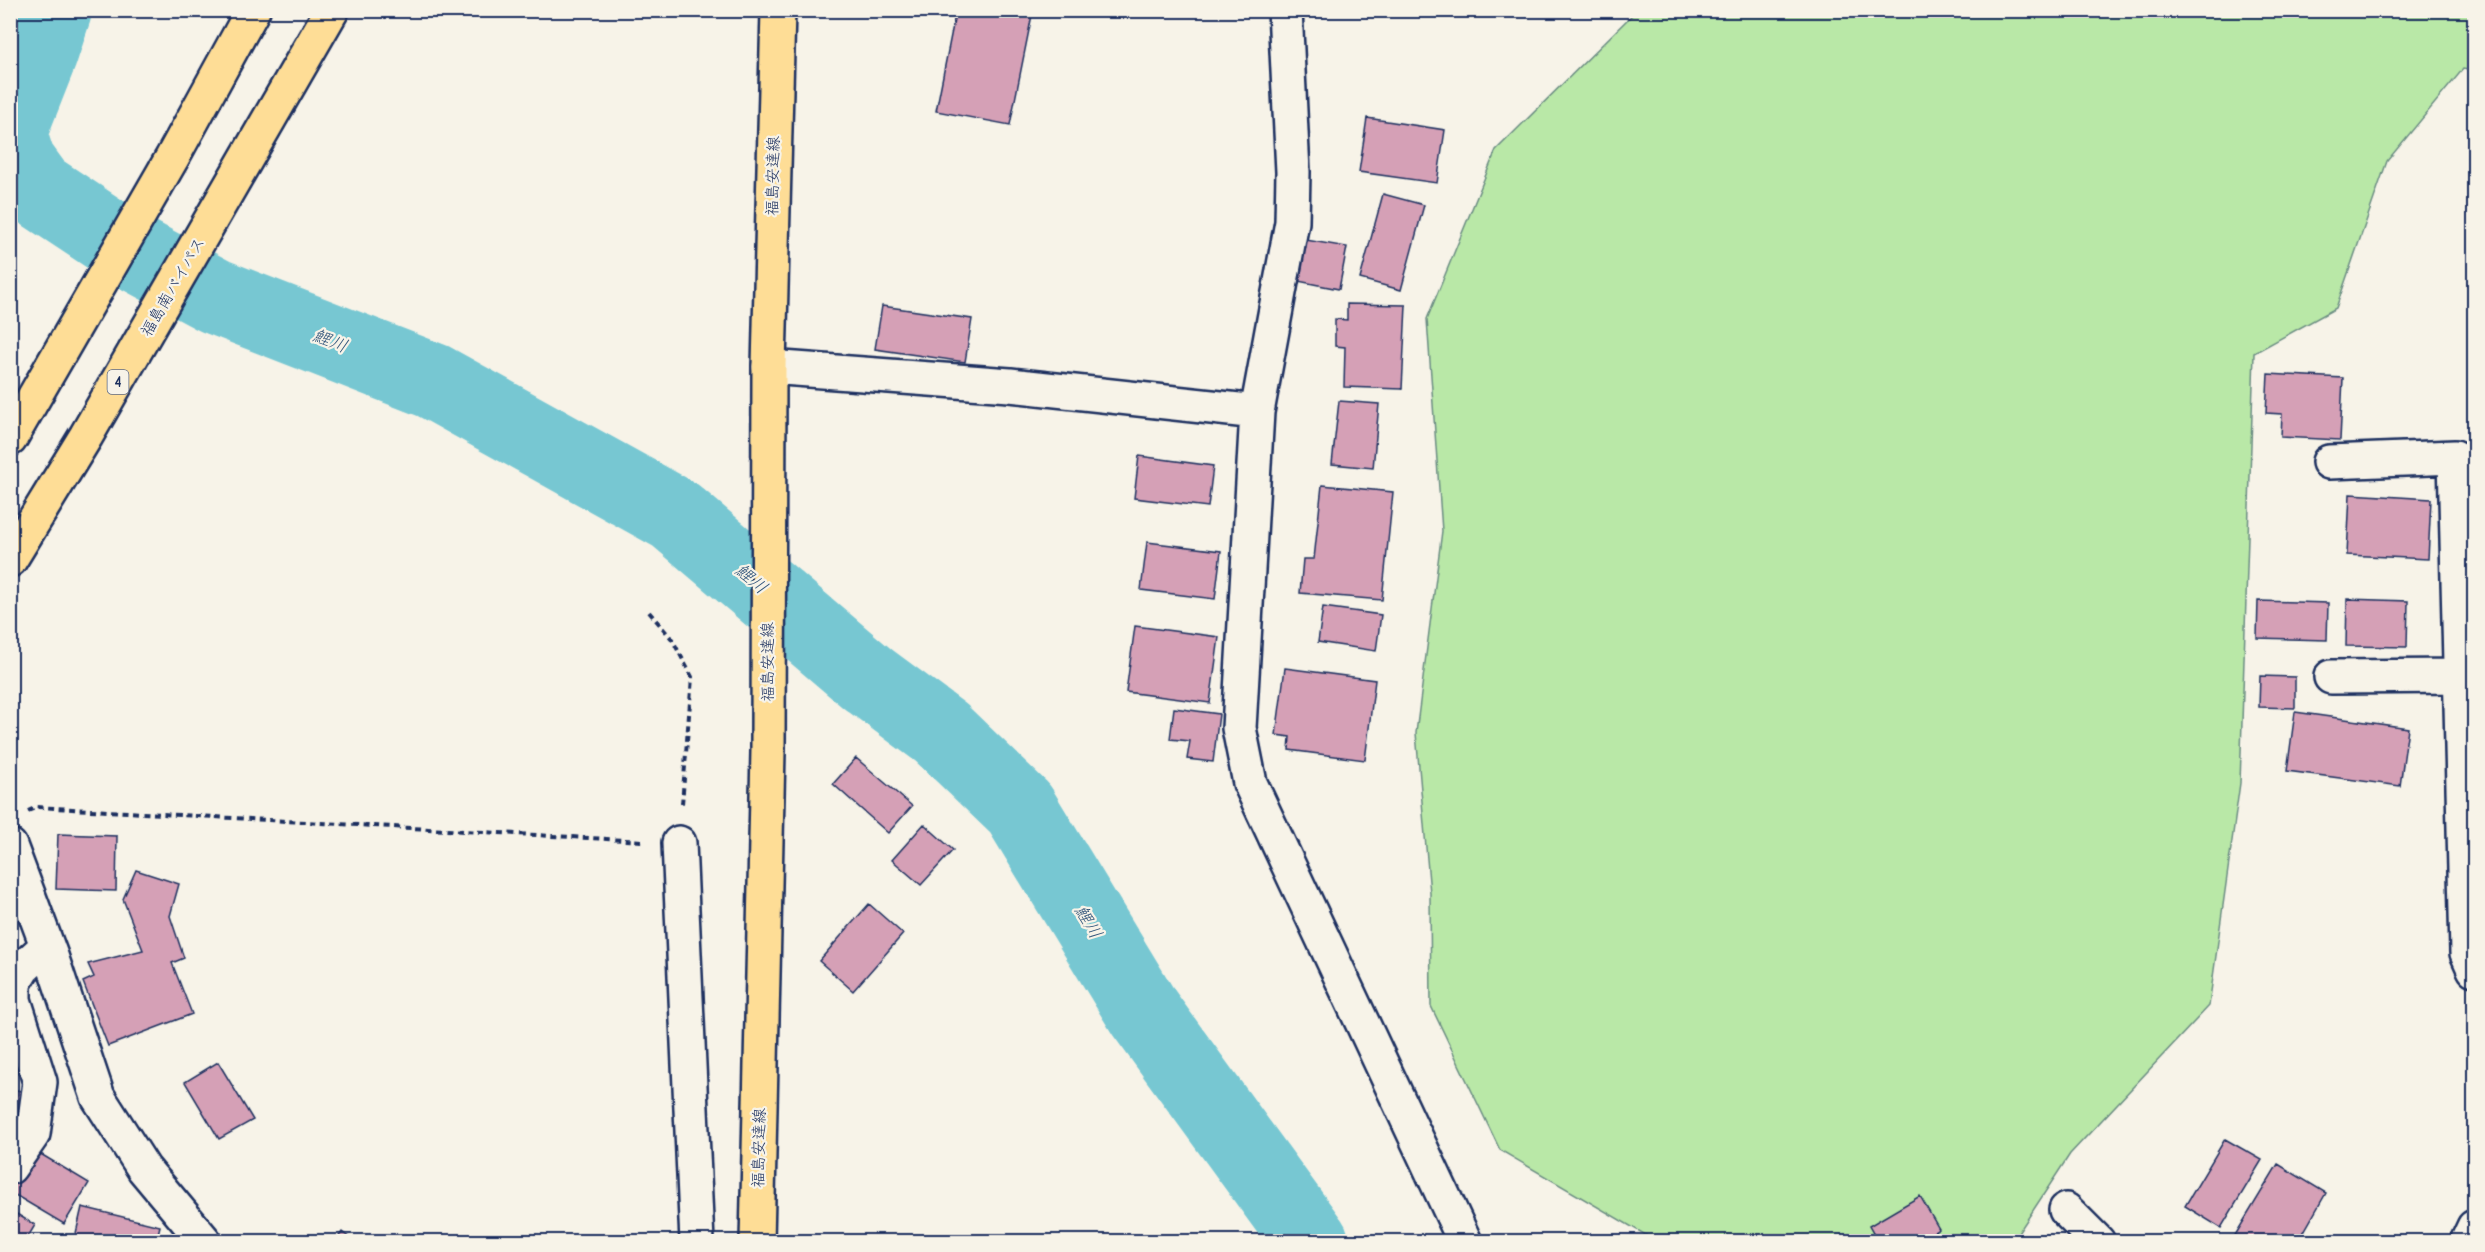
<svg xmlns="http://www.w3.org/2000/svg" width="2485" height="1252" viewBox="0 0 2485 1252" font-family="'Comic Neue','Klee One',sans-serif">
	<style>
		.green { fill: #b9e8a7; stroke: #6a8c82; stroke-width: 1.5 }
		.lines { fill: none; stroke-linecap: round; stroke-linejoin: round }
		.river { stroke: #77c7d2; stroke-width: 76 }
		.building { fill: #d5a0b6; stroke: #1b2f5e; stroke-width: 1.5 }
		.minor-casing { stroke: #1b2f5e; stroke-width: 38 }
		.major-casing { stroke: #1b2f5e; stroke-width: 38 }
		.highway-casing { stroke: #1b2f5e; stroke-width: 38 }
		.path { stroke: #1b2f5e; stroke-width: 4; stroke-dasharray: 6 4.5; stroke-linecap: butt }
		.minor { stroke: #f7f3e8; stroke-width: 33 }
		.major { stroke: #fedd96; stroke-width: 33 }
		.highway { stroke: #fedd96; stroke-width: 33 }
		.labels { text-anchor: middle; dominant-baseline: central; stroke-width: 4.5; stroke-linejoin: round; paint-order: stroke }
		.shield { fill: #f7f3e8; stroke: #5d6a87; stroke-width: 1.5 }
		.shield-label { font-size: 15px; font-weight: bold; fill: #1b2f5e }
		.street-label { font-size: 16px; fill: #1b2f5e; stroke: #f7f3e8 }
		.water-label { font-size: 18px; font-style: italic; fill: #32557b; stroke: #f7f3e8 }
	</style>
	<rect width="100%" height="100%" fill="#f7f3e8"/>
	<filter id="ink" filterUnits="userSpaceOnUse"><feTurbulence type="fractalNoise" baseFrequency=".0167" numOctaves="2"/><feDisplacementMap in="SourceGraphic" scale="12" xChannelSelector="R" yChannelSelector="G"/><feConvolveMatrix kernelMatrix="1 2 1 2 8 2 1 2 1" color-interpolation-filters="sRGB"/></filter>
	<g filter="url(#ink)">
		<path class="green" d="M1636,11h838v60l-11,-2 -76,92 -51,147 -82,45 -14,430 -31,223 -139,148 -57,87h-357l-156,-91 -69,-144 -1,-113 -14,-160 26,-202 -15,-212 69,-169z"/>
		<g class="lines">
			<path class="river" d="M10,129l30,-76 14,-43
				M10,138l8,25 19,26 92,61 86,46 218,85 242,134 193,164 73,54 79,76 124,204 167,229"/>
		</g>
		<path class="building" d="M956,10h77l-23,115 -74,-14z
			M1367,118l78,12 -8,53 -78,-11z
			M1383,194l41,11 -23,85 -41,-11z
			M1306,240l41,7 -8,42 -41,-8z
			M1347,304l59,1 -4,84 -58,-2 1,-40 -10,-1v-27l12,1z
			M882,306l90,13 -7,43 -90,-13z
			M2268,374l75,4 -3,62 -59,-3 1,-23 -16,-1z
			M1339,401l40,3 -6,64 -41,-4z
			M1139,456l74,10 -5,41 -74,-9z
			M1322,485l71,7 -11,108 -82,-7 3,-34h11z
			M2350,494l81,5 -3,60 -81,-4z
			M1147,542l74,9 -6,48 -74,-9z
			M2347,599l61,2 -1,46 -61,-1z
			M2258,601l70,2 -1,37 -70,-2z
			M1323,607l58,8 -5,36 -58,-9z
			M1135,626l84,11 -9,66 -84,-11z
			M1285,668l90,12 -10,80 -76,-10 1,-13 -14,-2z
			M2260,676l35,1v31l-36,-1z
			M1174,708l45,6 -6,48 -26,-3 3,-18 -20,-2z
			M2295,712l113,16 -8,58 -113,-15z
			M856,758l56,48 -24,27 -55,-49z
			M924,824l29,26 -32,35 -29,-25z
			M58,834l59,2 -1,55 -60,-2z
			M136,870l43,14 -9,32 14,42 -12,5 20,51 -84,32 -25,-64 11,-5 -6,-13 55,-14 -20,-51z
			M869,904l34,30 -50,57 -34,-30z
			M218,1062l35,58 -34,19 -34,-57z
			M10,1088l14,4 -14,45z
			M2225,1139l37,21 -41,68 -36,-22z
			M34,1150l55,33 -25,41 -54,-32v-4z
			M2278,1164l48,29 -28,49h-67z
			M1920,1196l19,33 -10,6 4,7h-55l-9,-16z
			M82,1207l78,19 -4,16h-82z
			M10,1210l25,15 -10,17h-15z
			M342,1232l13,10h-20z"/>
		<g class="lines">
			<g class="minor-casing">
				<path id="minor" d="M1285,10l8,162 -1,50 -35,190 -18,316 11,55 215,459
					M769,367l241,18 247,27
					M2329,462l126,-5 12,496 7,16
					M2331,677l130,-1
					M679,843l18,399
					M10,846l41,110 47,141 46,72 61,73
					M10,1167l23,-33 7,-52 -26,-82v-17l9,-15 24,-22
					M2066,1210l32,32
					M2467,1242l7,-15"/>
			</g>
			<g class="major-casing">
				<path id="major" d="M757,1242l11,-491 1,-384 9,-357"/>
			</g>
			<g class="highway-casing">
				<path id="highway" d="M10,439l162,-281 81,-148
					M10,560l76,-124 246,-426"/>
			</g>
			<path class="path" d="M649,612l23,27 20,38 -10,127
				M28,811l9,-4 605,34"/>
			<use href="#minor" class="minor"/>
			<use href="#major" class="major"/>
			<use href="#highway" class="highway"/>
		</g>
	</g>
	<g class="labels">
		<rect class="shield" x="107.5" y="370" width="21" height="24" rx="4.5"/>
		<g class="shield-label">
			<text x="118" y="382">4</text>
		</g>
		<g class="street-label">
			<text transform="translate(773 176) rotate(-89)">福島安達線</text>
			<text transform="translate(173 287) rotate(-60)">福島南バイパス</text>
			<text transform="translate(768 662) rotate(-90)">福島安達線</text>
			<text transform="translate(759 1148) rotate(-89)">福島安達線</text>
		</g>
		<g class="water-label">
			<text transform="translate(330 341) rotate(21)">鯉川</text>
			<text transform="translate(751 579) rotate(40)">鯉川</text>
			<text transform="translate(1088 922) rotate(59)">鯉川</text>
		</g>
	</g>
	<rect width="2485" height="1252" fill="none" stroke="#f7f3e8" stroke-width="36"/>
	<rect x="18" y="18" width="2449" height="1216" fill="none" stroke="#1b2f5e" stroke-width="2" filter="url(#ink)"/>
</svg>
